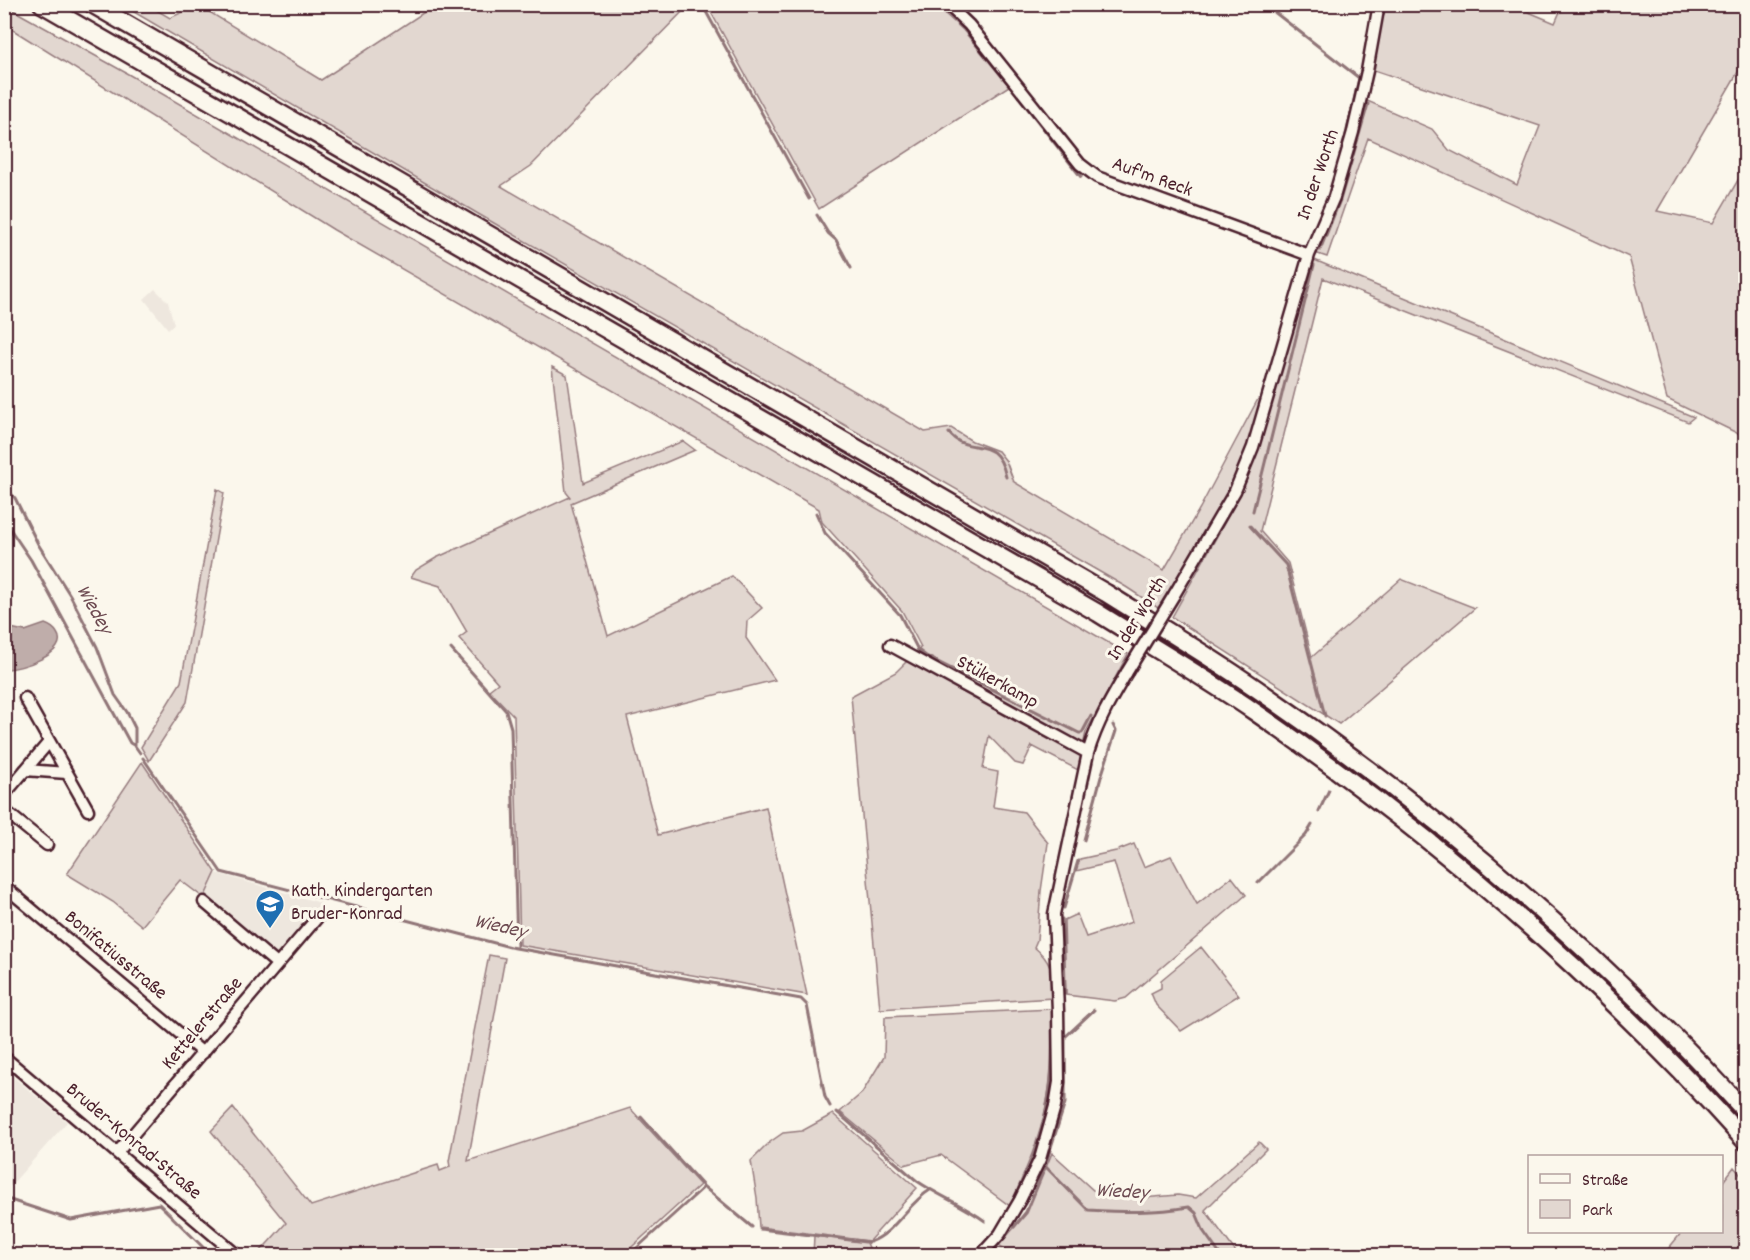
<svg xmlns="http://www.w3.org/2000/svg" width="1750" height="1260" viewBox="0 0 1750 1260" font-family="Dekko,sans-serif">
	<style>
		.built { fill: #eee7de }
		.green { fill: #e2d7d0; stroke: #967b7e; stroke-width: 1.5 }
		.water { fill: #bfadaa; stroke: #907477; stroke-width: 1.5 }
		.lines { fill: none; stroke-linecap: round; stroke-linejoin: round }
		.stream { stroke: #907477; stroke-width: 3 }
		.minor-casing { stroke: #4a1f2b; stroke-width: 15 }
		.highway-casing { stroke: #4a1f2b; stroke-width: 21 }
		.minor { stroke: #fbf7ec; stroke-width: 10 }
		.highway { stroke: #fbf7ec; stroke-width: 16 }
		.minor-bridge-casing { stroke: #4a1f2b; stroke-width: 15; stroke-linecap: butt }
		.minor-bridge { stroke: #fbf7ec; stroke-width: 10 }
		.labels { text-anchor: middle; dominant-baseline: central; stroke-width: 6; stroke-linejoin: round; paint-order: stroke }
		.street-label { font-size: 20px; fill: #4a1f2b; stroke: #fbf7ec }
		.poi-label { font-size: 20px; fill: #4a1f2b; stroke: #fbf7ec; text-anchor: start }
		.water-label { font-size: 21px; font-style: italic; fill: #6d4a51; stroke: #fbf7ec }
	</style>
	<rect width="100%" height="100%" fill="#fbf7ec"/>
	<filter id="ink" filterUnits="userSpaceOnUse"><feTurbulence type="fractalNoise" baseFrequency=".0167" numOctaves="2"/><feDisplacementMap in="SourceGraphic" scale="12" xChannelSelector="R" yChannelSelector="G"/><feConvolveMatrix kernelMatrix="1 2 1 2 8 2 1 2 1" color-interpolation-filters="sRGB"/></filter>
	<g filter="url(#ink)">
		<path class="built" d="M155,289l13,13 6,22 -6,5 -24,-30z
			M216,873l105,30 -47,55 -70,-60z
			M5,1070l62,52 -62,70z"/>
		<path class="green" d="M4,5l124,69 1000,580 -42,78 -8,38 -46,-24 -9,19 -8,-2 -26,-27 -6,33 15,3 -5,35 31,5 24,31 -7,48 -4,49 -3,7c20,16 18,28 19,51l-173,11 -29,-313 45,-24 25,-25 -19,-36 -80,-89 -3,-13 -485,-279 -329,-205z
			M122,5h26l22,13 28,-13 123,75 114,-75h254l-158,161 -30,20 424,246 26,-4 21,13 26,10 8,10 8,21 150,88 36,-62 58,-109 5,1 -14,45 -17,44 -74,119 -32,-21 -646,-372z
			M707,5h228l28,25 46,56 -190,123z
			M1383,5h129l43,18 8,-18h182v55l-88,151 56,12 32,-55v269l-78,-38 -38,-142 -261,-119 -41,119 -12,-4 48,-154 69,30 17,21 68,35 23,-59 -169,-57z
			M1312,259l382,158 -6,5 -365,-144 -63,253 28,32 24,94 89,-78 74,29 -136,116 -167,-107 69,-124 16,-46z
			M552,367l15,8 16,108 100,-42 12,9 -124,53 37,133 124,-60 30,32 -15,13 -1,17 29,42 -148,37 31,118 108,-28 41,188 -287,-50 -6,-229 -25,-26 9,-7 -39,-45 8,-6 -27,-46 -29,-9 5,-7 20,-12 134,-61 -4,-5z
			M217,489l7,4 -37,209 -38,59 -8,-14 40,-65z
			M142,762l74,110 -12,26 -24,-18 -38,46 -29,-24 -46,-28z
			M1134,844l10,23 27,-11 26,48 35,-27 14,18 -120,103 -11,3 -49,-6 -2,-75 13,-6 9,23 46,-15 -18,-60 -38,9 4,-12 36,-8z
			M1201,947l38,48 -58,36 -25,-26 -5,-12 10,-5v-8z
			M489,955l16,3 -37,203 162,-53 70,77 -77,70h-366l29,-32 -75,-92 22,-23 78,98 127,-41 2,6 10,-4 -1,-6z
			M1052,1009c-1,32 1,66 -6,97 -7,36 -22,68 -36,100l-69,-51 -37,10 -64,-53 22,-19 22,-36 1,-40z
			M833,1114l84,74 -48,53 -110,-14 -2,-29 -6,-37 19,-19 13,-9 19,-2z
			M1259,1142l7,7 -61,61 33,45 -223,1 -16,-11 28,-32 25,-60 41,37 49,8 36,-3 18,3z
			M1734,1167l11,13v75h-82l19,-23h40v-49z
			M814,1236l53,7 5,12h-59z"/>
		<path class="water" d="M45,624c6,2 9,4 12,9 14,20 -38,37 -52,36v-42l20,4z"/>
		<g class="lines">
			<path class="stream" d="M1264,4l95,74 -18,78
				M962,5v-1
				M704,8l105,191
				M1018,96l63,81
				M1127,193l67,25
				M817,215l11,18 8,7 15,28
				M1320,250l20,-50 28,-96
				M949,433c20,25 47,-2 57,44
				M4,486l11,12 23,46 32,51 27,52 18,48 12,17 8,16v18l5,7
				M1253,511l61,-246
				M816,513l9,20 75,82 18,35 8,6 153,77h3l9,-17
				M4,520l27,40 99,183 5,3
				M1250,526l36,39 39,151
				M451,649l55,62 5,17 6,218
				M143,758l78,114 289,75 291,52 6,6 18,92 5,9
				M1319,811l10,-21
				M1084,840l17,-63 15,-46 -3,-6
				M1258,883l48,-48 6,-10
				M1064,908l14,-47
				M1062,919l3,75
				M837,1112l80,69c22,15 46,24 68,40
				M641,1117l63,70
				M1045,1166l43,44c35,2 67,3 101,-3l7,6 8,19 17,24
				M1022,1184c20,-44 30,-87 31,-135
				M4,1198l67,22 88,-16 53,52
				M1014,1227l12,-15 19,-46 20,-63v-66l29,-27
				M760,1229l110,13c25,-9 37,-38 60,-52
				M628,1256l76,-69 48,40"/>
			<g class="minor-casing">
				<path id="minor" d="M947,4l22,21 111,139 17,13 212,78
					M1174,595l61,-104 18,-44 56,-192 25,-58 19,-65 14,-61 12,-67
					M890,645l198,108
					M25,698l63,112
					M25,770l42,3
					M4,795l45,-53
					M4,810l43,35
					M4,886l199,167
					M204,902l73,62
					M4,1057l234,199
					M117,1153l200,-235
					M980,1256l20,-22 20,-34 20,-41 15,-53 4,-24 -1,-71 -4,-97 34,-161c9,-30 23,-54 39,-81"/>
			</g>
			<g class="highway-casing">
				<path id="highway" d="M42,4l1056,609c53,33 106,64 157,99 179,123 346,268 491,430
					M92,4l1014,589c54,34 109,66 161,103 174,120 336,259 479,416"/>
			</g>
			<use href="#minor" class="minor"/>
			<use href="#highway" class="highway"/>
			<g class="minor-bridge-casing">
				<path id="minor-bridge" d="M1127,672l47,-77"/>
			</g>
			<use href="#minor-bridge" class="minor-bridge"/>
		</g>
	</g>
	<defs>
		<g id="school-pin" transform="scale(1.5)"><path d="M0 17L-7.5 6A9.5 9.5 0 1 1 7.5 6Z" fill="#1f6fb2" stroke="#fbf7ec"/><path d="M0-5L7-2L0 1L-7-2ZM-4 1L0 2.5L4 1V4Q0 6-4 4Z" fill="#fff"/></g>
	</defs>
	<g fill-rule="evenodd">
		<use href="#school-pin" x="270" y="904"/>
	</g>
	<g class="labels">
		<g class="street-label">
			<text transform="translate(1319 175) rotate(-71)">In der Worth</text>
			<text transform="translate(1152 178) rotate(20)">Auf'm Reck</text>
			<text transform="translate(1138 619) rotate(-58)">In der Worth</text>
			<text transform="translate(997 683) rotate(29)">Stükerkamp</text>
			<text transform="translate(115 956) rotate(40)">Bonifatiusstraße</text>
			<text transform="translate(203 1024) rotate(-50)">Kettelerstraße</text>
			<text transform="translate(133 1142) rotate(40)">Bruder-Konrad-Straße</text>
		</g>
		<g class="poi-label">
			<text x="291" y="892">Kath. Kindergarten<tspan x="291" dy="23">Bruder-Konrad</tspan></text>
		</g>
		<g class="water-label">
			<text transform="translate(93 610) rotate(61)">Wiedey</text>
			<text transform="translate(500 928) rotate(13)">Wiedey</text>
			<text transform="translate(1122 1193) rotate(3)">Wiedey</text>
		</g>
	</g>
	<rect width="1750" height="1260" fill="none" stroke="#fbf7ec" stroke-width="24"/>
	<rect x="12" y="12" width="1726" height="1236" fill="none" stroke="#4a1f2b" stroke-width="2" filter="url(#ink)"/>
	<rect x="1528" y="1155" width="195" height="78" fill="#fbf7ec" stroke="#b4a19f" stroke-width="1.5"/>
	<rect x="1540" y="1174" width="30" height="9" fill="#fbf7ec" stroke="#b4a19f" stroke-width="1.5"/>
	<text x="1582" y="1185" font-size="18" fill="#4a1f2b">Straße</text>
	<rect x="1540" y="1200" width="30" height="18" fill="#e2d7d0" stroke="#b4a19f" stroke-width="1.5"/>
	<text x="1582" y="1215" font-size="18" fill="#4a1f2b">Park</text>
</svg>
